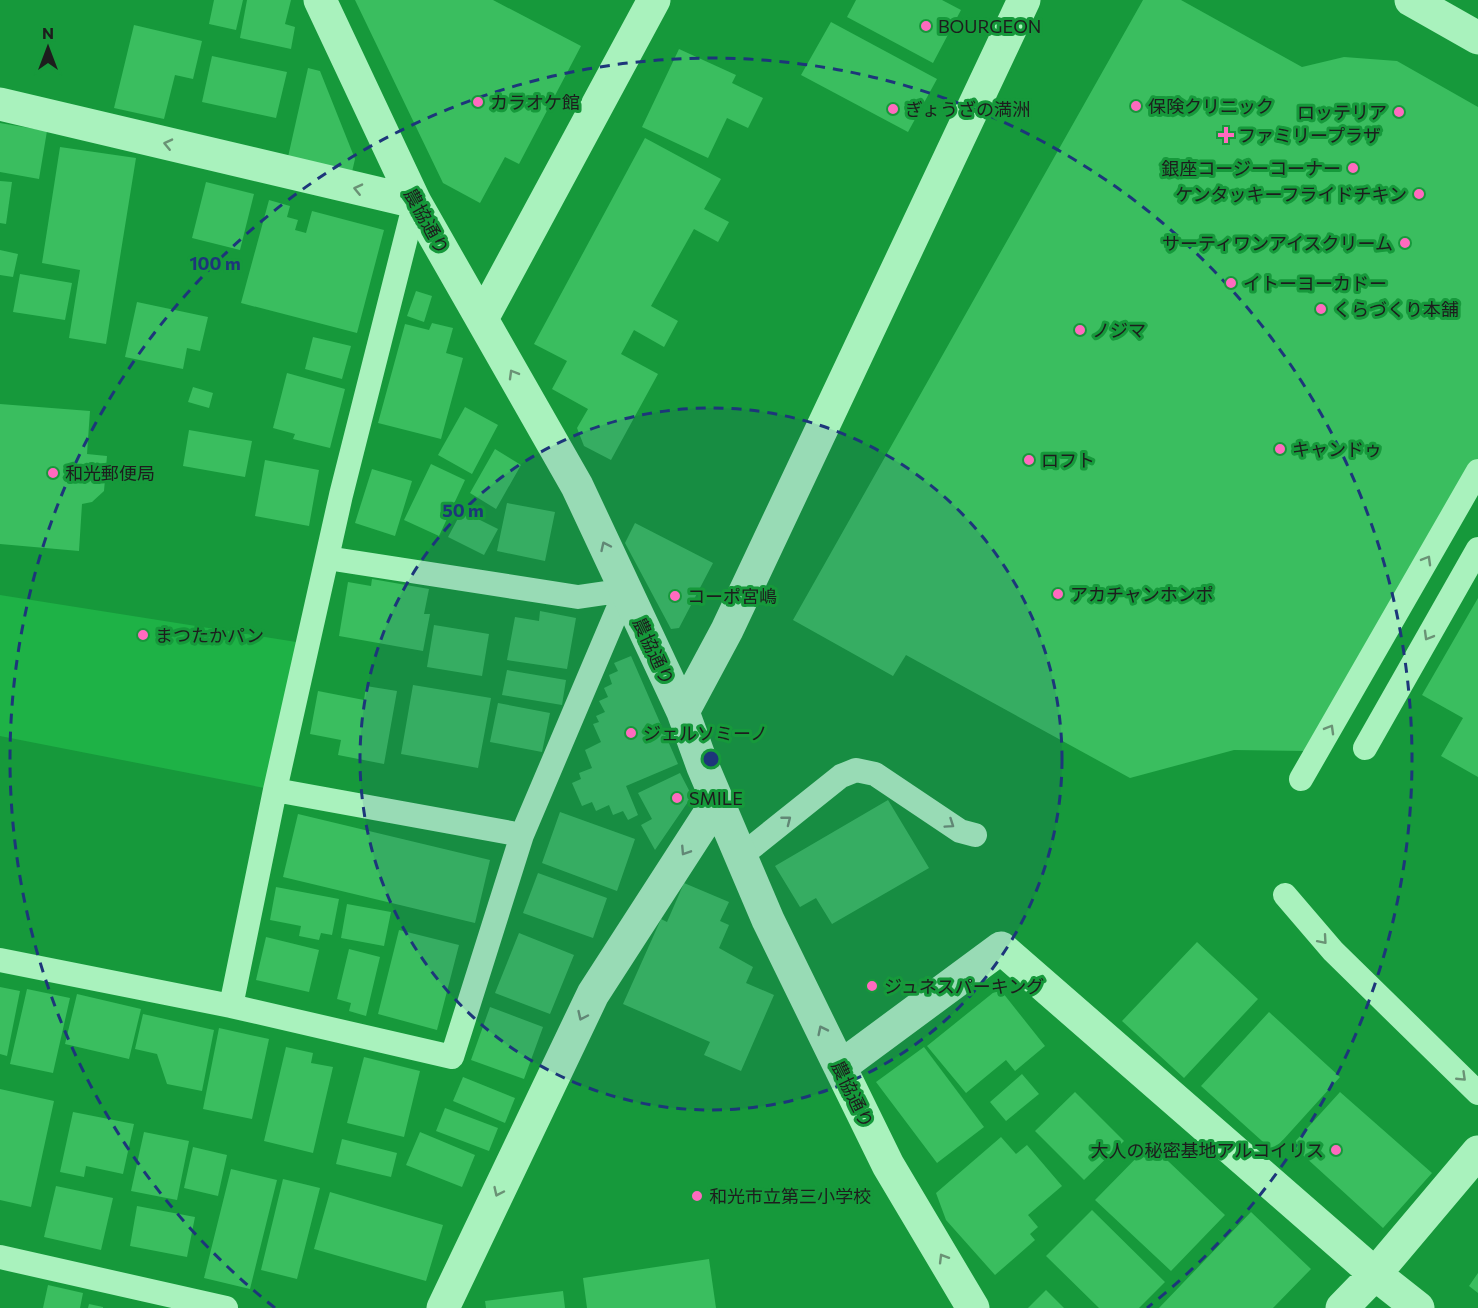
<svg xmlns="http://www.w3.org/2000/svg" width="1478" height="1308" viewBox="0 0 1478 1308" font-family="Commissioner,'Noto Sans JP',sans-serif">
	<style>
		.green { fill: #1eb246 }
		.building { fill: #3abe5f }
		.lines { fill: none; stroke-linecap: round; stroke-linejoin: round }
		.service { stroke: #a9f2bd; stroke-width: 24 }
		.minor { stroke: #a9f2bd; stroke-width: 33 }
		.oneway { stroke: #6a9275 }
		.ring { fill: none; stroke: #1d367a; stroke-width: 3; stroke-dasharray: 10 8 }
		.poi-dot { fill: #ff6abf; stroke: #16993b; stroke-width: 2 }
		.labels { text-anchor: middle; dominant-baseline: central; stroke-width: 6; stroke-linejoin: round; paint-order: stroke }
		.poi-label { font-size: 18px; fill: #1d1d1d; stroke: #16993b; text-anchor: start }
		.street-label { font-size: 18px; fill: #1d1d1d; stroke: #16993b }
		.centre { fill: #1d367a; stroke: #16993b; stroke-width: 3 }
		.ring-label { font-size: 18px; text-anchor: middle; font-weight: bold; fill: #1d367a; stroke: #16993b; stroke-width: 6; stroke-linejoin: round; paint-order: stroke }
	</style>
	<rect width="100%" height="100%" fill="#16993b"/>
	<path class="green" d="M0,595l309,49 -34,146 -275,-54z"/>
	<path class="building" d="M214,0h29l-7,30 -27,-6z
		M247,0h44l-6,24 10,3 -4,22 -51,-11z
		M355,0h138l88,46 -62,118 -14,-7 -25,46 -37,-20z
		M856,0h86l19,10 -28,53 -86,-46z
		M1143,0h38l121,67 42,-10 53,4 81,46v352l-171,292 -73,-1 -104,28 -224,-123 -13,21 -100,-56z
		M831,22l106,57 -29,53 -107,-57z
		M134,25l68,16 -9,38 -18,-4 -11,44 -50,-11z
		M679,49l57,26 -4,8 31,15 -15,30 -21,-10 -19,40 -66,-31z
		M212,56l75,16 -11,46 -74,-16z
		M308,68l12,3 35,88 -3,13 -64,-15z
		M0,123l47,8 -8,48 -39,-7z
		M645,138l76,41 -17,30 25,13 -11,20 -24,-13 -43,77 27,15 -14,26 -30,-17 -13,24 37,20 -47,86 -27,-14 -7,-18 11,-19 -36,-20 15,-28 -33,-17z
		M60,147l76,11 -30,186 -37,-6 11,-68 -38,-7z
		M0,181l12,1 -6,42 -6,-1z
		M206,182l48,12 -14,56 -48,-12z
		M269,200l21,6 -3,11 11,3 -3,10 11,3 6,-22 72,19 -27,103 -116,-30z
		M0,250l18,4 -5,23 -13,-2z
		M20,274l52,9 -7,37 -52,-8z
		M416,291l16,5 -8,26 -17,-6z
		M137,302l71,15 -8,34 -13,-3 -4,21 -58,-12z
		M432,323l21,5 -7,25 17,5 -22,81 -63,-16 27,-99 24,6z
		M313,337l38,9 -9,33 -37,-10z
		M287,373l58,16 -15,59 -37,-9 2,-5 -22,-6z
		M193,387l20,6 -4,15 -21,-6z
		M0,404l90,7 -3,43 20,2 -3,35 -12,11 -10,2 -3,47 -79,-7z
		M465,407l33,18 -26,49 -34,-19z
		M189,430l63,11 -7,36 -62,-11z
		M495,449l26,16 -25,44 -26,-16z
		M265,460l54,10 -10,56 -54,-10z
		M431,464l34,16 -26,56 -35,-16z
		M372,469l40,12 -17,55 -40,-13z
		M507,503l48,9 -10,49 -48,-10z
		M462,511l36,18 -14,26 -36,-18z
		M635,523l78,40 -34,65 -8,1 -46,-86z
		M372,579l57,10 -5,25h6l-7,37 -84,-15 9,-54 23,4z
		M1478,598v179l-37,-21 22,-38 -41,-23z
		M540,611l36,7 -9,51 -60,-9 8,-43 24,4z
		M434,625l55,9 -7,42 -55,-9z
		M631,656l47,108 -52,22 12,29 -10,5 -5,-9 -10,4 -4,-10 -13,6 -4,-9 -10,4 -10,-23 9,-4 -2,-6 13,-5 -7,-18 16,-8 -8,-18 6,-2 -3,-6 9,-4 -6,-11 9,-4 -4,-9 8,-4 -3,-9 9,-4 -4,-8z
		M507,670l59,10 -4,25 -60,-10z
		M413,685l78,13 -13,70 -77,-14z
		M366,686l31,5 -13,73 -46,-9 3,-15 -31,-6 8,-43 46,9z
		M498,703l52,10 -8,39 -52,-10z
		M680,773l12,23 -37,54 -14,-25 11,-6 -14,-26z
		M888,800l41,68 -97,56 -16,-26 -16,9 -25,-41z
		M560,812l75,27 -18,52 -75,-28z
		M298,814l192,46 -15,63 -192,-46z
		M538,873l69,25 -14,40 -70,-25z
		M684,883l45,19 -9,19 9,4 -10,23 34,19 -7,16 28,12 -33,76 -37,-16 6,-13 -87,-38 38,-85 6,3z
		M276,887l63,12 -7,36 -11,-2 -2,7 -20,-4 2,-10 -31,-6z
		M347,904l44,8 -7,34 -43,-8z
		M399,930l60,15 -22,85 -59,-16z
		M519,933l55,22 -24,59 -55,-21z
		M266,937l53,13 -10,42 -53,-12z
		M1197,942l61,57 -74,79 -62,-57z
		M349,949l31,8 -14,59 -17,-5 2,-8 -14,-4z
		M0,987l20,4 -13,65 -7,-2z
		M999,988l46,58 -30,25 -9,-11 -40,33 -39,-47z
		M27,989l43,9 -17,75 -43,-9z
		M77,994l64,15 -12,50 -64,-15z
		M490,1007l53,20 -19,52 -53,-19z
		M1269,1012l71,65 -67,74 -72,-65z
		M143,1014l71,16 -12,61 -35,-7 -10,-30 -22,-5z
		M219,1028l50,11 -17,80 -49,-10z
		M286,1047l27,6 -2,10 22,4 -20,86 -49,-12z
		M924,1047l60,80 -47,36 -61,-81z
		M364,1057l56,14 -16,66 -57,-14z
		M1022,1074l17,20 -33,27 -16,-19z
		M463,1077l52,21 -10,25 -52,-22z
		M0,1089l54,12 -23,106 -31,-7z
		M1075,1092l49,49 -40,39 -49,-49z
		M1340,1092l92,81 -49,55 -91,-83z
		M445,1108l53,20 -9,23 -53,-20z
		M73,1112l61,12 -11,50 -37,-8 -2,11 -24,-5z
		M144,1132l45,9 -12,59 -46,-9z
		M420,1132l55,23 -13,32 -56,-22z
		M1001,1137l15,17 11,-9 35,41 -34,29 10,12 -8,7 5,6 -40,35 -49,-55 -10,-27z
		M342,1139l55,14 -6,24 -55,-13z
		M1150,1144l75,71 -54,56 -76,-71z
		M193,1147l34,8 -9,41 -34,-8z
		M231,1169l46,11 -27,109 -46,-11z
		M283,1179l37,9 -23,91 -36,-9z
		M56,1186l57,12 -12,52 -57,-13z
		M330,1192l113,33 -17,56 -112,-32z
		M137,1206l58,11 -8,40 -57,-11z
		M1092,1210l73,72 -26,26h-40l-53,-52z
		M1251,1212l60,57 -38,39h-114z
		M709,1259l7,49h-129l-4,-30z
		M1478,1273v20l-9,-7z
		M48,1285l35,8 -3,15h-37z
		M1046,1290l18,18h-36z
		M563,1291l2,17h-79l-1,-7z
		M89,1304l14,3v1h-15z"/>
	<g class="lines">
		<path class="service" d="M327,558l251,39 48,-7
			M1365,748l113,-199
			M1301,779l177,-308
			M522,835l104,-245
			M741,856l100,-80 15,-6 19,4 85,57 15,4
			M1285,895l48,56 145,142
			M0,960l231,46 221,51 70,-222 -247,-45
			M231,1006l44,-216 66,-295 74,-293
			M0,1257l226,51"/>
		<path class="minor" d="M320,0l95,202 162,284 106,226 20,55 65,153 120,245 85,143
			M1411,0l67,38
			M0,104l415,98
			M482,319l172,-319
			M683,712l44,-82 297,-630
			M840,1067l161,-119 374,326 43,34
			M443,1308l150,-314 124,-192
			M1342,1308l33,-34 103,-122"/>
	</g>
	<defs><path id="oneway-chevron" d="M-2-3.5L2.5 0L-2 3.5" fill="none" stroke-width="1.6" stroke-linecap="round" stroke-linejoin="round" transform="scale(1.5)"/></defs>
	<g class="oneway">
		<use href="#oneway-chevron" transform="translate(168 144) rotate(-167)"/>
		<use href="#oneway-chevron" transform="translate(358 189) rotate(-167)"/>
		<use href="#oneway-chevron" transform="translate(513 374) rotate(-120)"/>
		<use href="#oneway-chevron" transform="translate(605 546) rotate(-115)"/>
		<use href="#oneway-chevron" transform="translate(1427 560) rotate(-60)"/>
		<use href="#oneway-chevron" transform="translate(1428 636) rotate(120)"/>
		<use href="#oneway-chevron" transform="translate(1330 729) rotate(-60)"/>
		<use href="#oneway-chevron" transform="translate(787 820) rotate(-38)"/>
		<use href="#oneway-chevron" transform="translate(950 824) rotate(34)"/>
		<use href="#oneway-chevron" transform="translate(685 851) rotate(123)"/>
		<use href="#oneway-chevron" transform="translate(1323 940) rotate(49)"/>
		<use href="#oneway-chevron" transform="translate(582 1016) rotate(115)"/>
		<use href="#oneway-chevron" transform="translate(822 1030) rotate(-116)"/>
		<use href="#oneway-chevron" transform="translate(1462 1077) rotate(44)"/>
		<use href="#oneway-chevron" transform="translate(498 1192) rotate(115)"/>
		<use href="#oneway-chevron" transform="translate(943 1258) rotate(-121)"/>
	</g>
	<circle cx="711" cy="759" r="351" fill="#1d367a" fill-opacity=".12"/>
	<g class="ring">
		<circle cx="711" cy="759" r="351"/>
		<path d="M275 1308A701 701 0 1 1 1147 1308"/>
	</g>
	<g class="poi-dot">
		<circle cx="926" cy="26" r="6"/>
		<circle cx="478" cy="102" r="6"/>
		<circle cx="1136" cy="106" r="6"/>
		<circle cx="893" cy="109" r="6"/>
		<circle cx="1399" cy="112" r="6"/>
		<path d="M1223 126h6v6h6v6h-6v6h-6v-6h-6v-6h6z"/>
		<circle cx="1353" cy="168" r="6"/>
		<circle cx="1419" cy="194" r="6"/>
		<circle cx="1405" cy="243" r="6"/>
		<circle cx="1231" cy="283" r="6"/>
		<circle cx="1321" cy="309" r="6"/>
		<circle cx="1080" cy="330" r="6"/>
		<circle cx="1280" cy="449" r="6"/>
		<circle cx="1029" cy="460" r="6"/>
		<circle cx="53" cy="473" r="6"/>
		<circle cx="1058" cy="594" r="6"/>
		<circle cx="675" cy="596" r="6"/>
		<circle cx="143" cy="635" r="6"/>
		<circle cx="631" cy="733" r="6"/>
		<circle cx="677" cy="798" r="6"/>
		<circle cx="872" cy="986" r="6"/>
		<circle cx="1336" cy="1150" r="6"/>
		<circle cx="697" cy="1196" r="6"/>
	</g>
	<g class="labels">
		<g class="poi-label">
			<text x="938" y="26">BOURGEON</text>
			<text x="490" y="102">カラオケ館</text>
			<text x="1148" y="106">保険クリニック</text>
			<text x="905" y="109">ぎょうざの満洲</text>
			<text x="1387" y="112" text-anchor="end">ロッテリア</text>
			<text x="1238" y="135">ファミリープラザ</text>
			<text x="1341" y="168" text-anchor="end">銀座コージーコーナー</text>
			<text x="1407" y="194" text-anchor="end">ケンタッキーフライドチキン</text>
			<text x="1393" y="243" text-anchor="end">サーティワンアイスクリーム</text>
			<text x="1243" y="283">イトーヨーカドー</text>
			<text x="1333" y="309">くらづくり本舗</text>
			<text x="1092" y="330">ノジマ</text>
			<text x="1292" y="449">キャンドゥ</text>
			<text x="1041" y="460">ロフト</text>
			<text x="65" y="473">和光郵便局</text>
			<text x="1070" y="594">アカチャンホンポ</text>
			<text x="687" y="596">コーポ宮嶋</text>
			<text x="155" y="635">まつたかパン</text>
			<text x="643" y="733">ジェルソミーノ</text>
			<text x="689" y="798">SMILE</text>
			<text x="884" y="986">ジュネスパーキング</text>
			<text x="1324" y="1150" text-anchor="end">大人の秘密基地アルコイリス</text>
			<text x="709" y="1196">和光市立第三小学校</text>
		</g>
		<g class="street-label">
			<text transform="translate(427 221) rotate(61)">農協通り</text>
			<text transform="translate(654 651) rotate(65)">農協通り</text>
			<text transform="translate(853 1094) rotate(64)">農協通り</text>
		</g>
	</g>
	<circle cx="711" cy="759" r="9" class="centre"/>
	<g class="ring-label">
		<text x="215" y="270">100 m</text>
		<text x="463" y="517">50 m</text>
	</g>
	<g transform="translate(48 48)" stroke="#16993b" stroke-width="4.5" paint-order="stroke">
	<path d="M0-4.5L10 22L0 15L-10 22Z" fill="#1d1d1d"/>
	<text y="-9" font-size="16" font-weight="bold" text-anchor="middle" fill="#1d1d1d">N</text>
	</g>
</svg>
